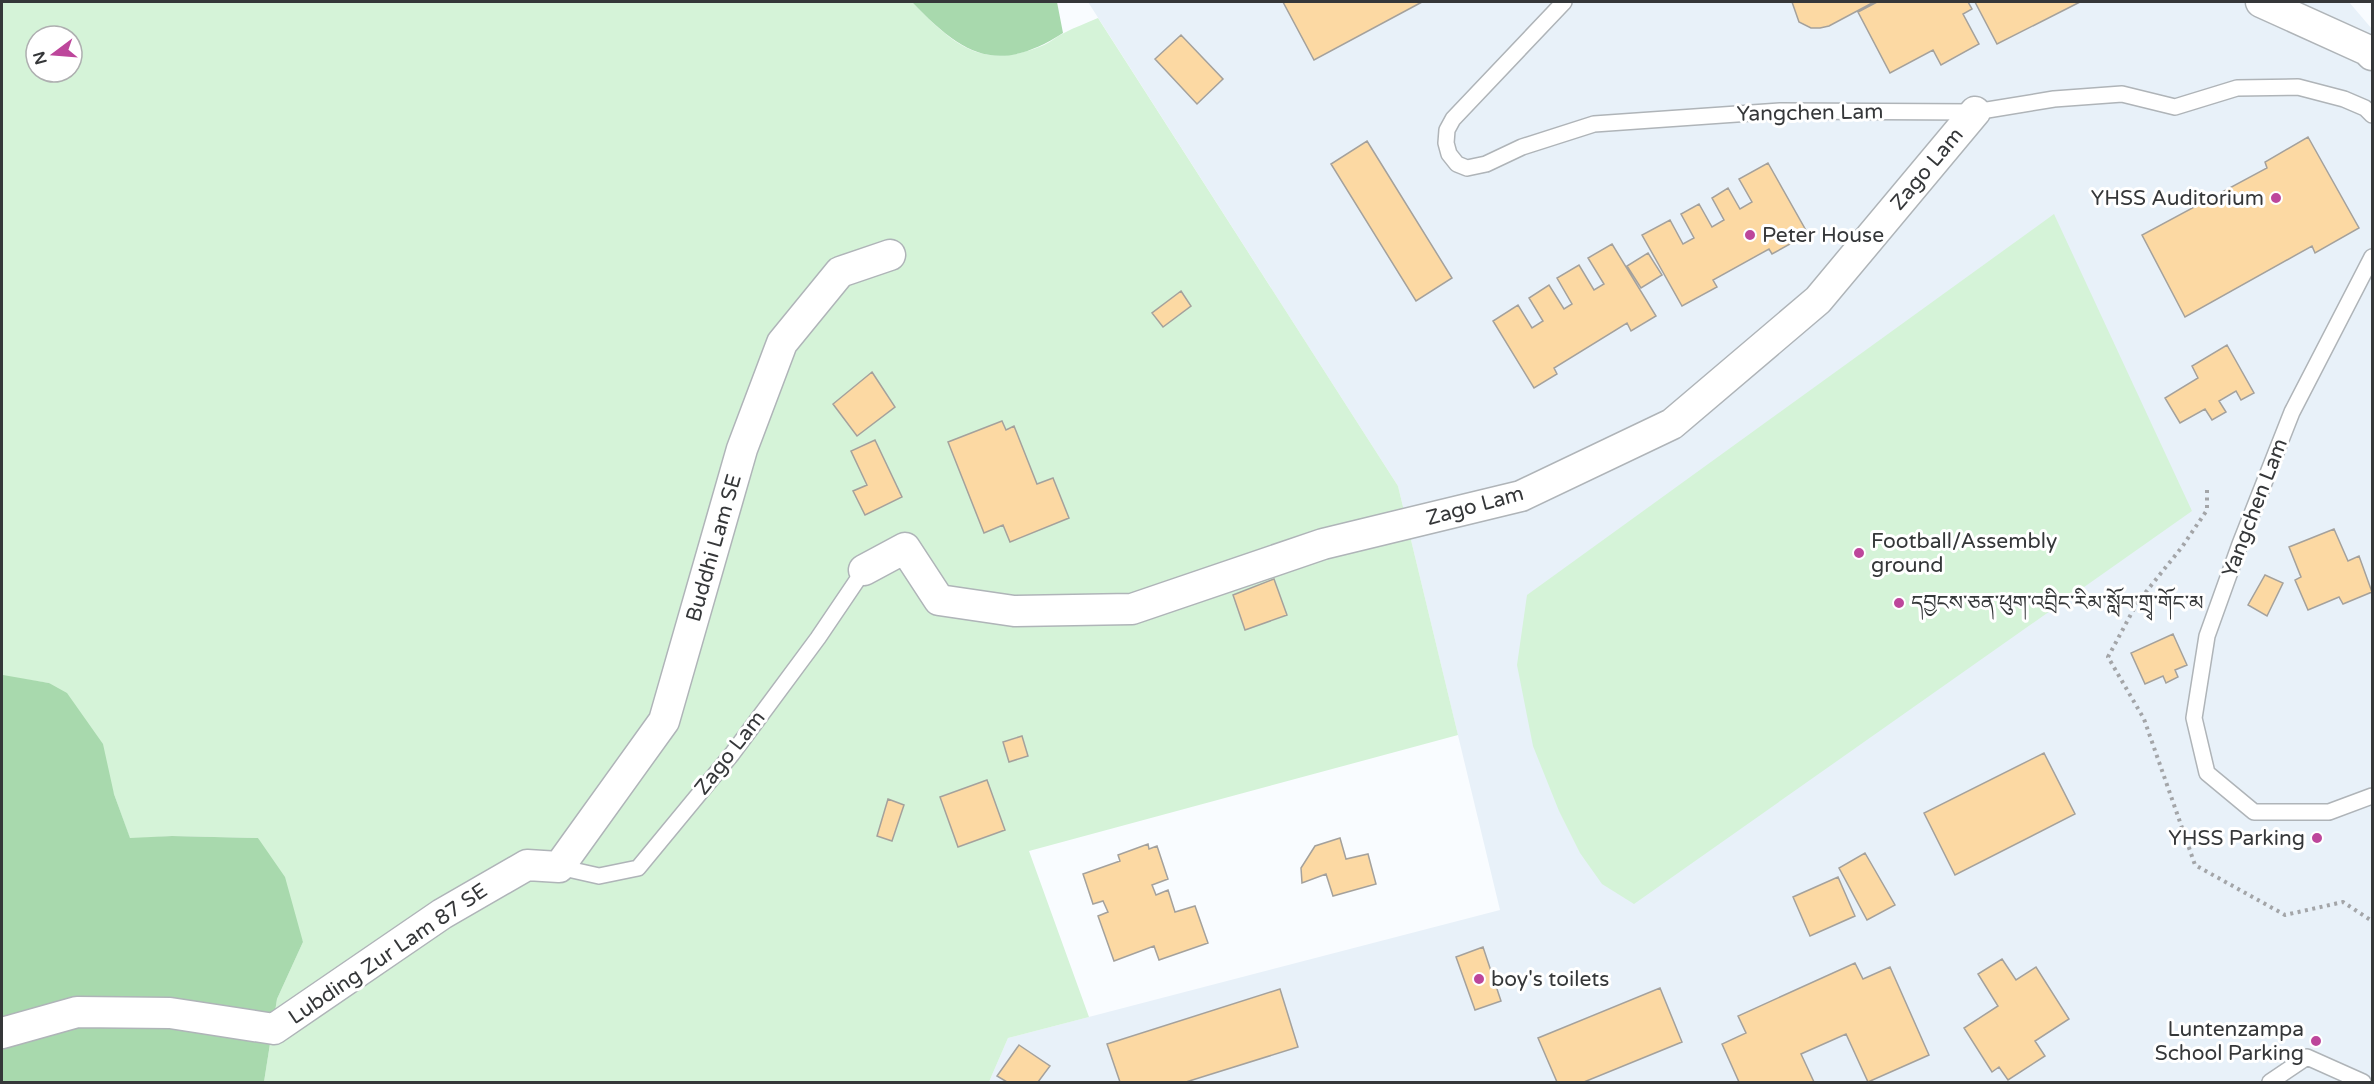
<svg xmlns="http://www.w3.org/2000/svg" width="2374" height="1084" viewBox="0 0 2374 1084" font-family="'Varela Round','Noto Serif Tibetan',sans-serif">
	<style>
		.built { fill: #e8f1f9 }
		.green { fill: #d5f3d8; fill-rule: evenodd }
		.forest { fill: #a8d9ad }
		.building { fill: #fcd9a3; stroke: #a4a19c; stroke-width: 1.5 }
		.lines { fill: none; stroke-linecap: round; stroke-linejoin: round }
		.lane-casing { stroke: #afb4b8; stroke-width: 18 }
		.street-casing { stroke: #afb4b8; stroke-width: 33 }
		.path { stroke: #a3a5a8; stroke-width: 4; stroke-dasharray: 3 4.5; stroke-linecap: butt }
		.lane { stroke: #fff; stroke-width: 15 }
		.street { stroke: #fff; stroke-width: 30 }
		.poi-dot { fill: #bd469b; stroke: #fff; stroke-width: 2 }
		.labels { text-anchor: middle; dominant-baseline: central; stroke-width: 6; stroke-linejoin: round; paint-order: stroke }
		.street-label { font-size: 21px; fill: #353739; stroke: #fff }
		.poi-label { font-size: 21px; fill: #353739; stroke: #fff; text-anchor: start }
	</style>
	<rect width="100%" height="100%" fill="#f9fcff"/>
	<path class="built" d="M1088,2h1261l23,27v1053h-1383l19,-44 492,-128 -102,-424z"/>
	<path class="green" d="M2,2h910c43,44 70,69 132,43 7,-3 13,-9 20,-12 11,-6 23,-10 34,-15l300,468 60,249 -429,116 60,166 -81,21 -19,44h-725l13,-83 26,-57 -45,-104 -86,-2 -42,3 -16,-45 -65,-111 -47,-7zM36,36h36v36h-36z
		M2054,214l138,297 -558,393 -32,-20 -22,-31 -21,-42 -26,-65 -16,-81 10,-70z"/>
	<path class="forest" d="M912,2h145l6,31c-67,43 -101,21 -151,-31z
		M3,675l46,8 18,10 36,51 11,50 16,44 42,-2 86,2 27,39 18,65 -26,57 -13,83h-262v-406z"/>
	<path class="building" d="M1283,2h139l-108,58z
		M1792,2h82l-45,24 -9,2h-9l-12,-6z
		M1877,2h91l4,7 -9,5 16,30 -38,21 -8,-15 -43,23 -32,-61z
		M1975,2h105l-83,42z
		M1181,35l42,44 -26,25 -42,-45z
		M2308,137l51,91 -44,25 -3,-7 -127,71 -43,-82 125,-67 -2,-6z
		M1367,141l85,137 -36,23 -85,-137z
		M1768,163l40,71 -36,20 -3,-5 -56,31 4,7 -35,19 -40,-71 28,-15 13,24 11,-6 -13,-24 18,-10 13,23 12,-7 -12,-22 16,-10 12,21 12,-7 -13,-23z
		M1612,244l44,72 -25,15 -4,-8 -73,45 3,6 -23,14 -41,-67 25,-16 14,23 11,-7 -14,-23 20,-13 15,24 8,-5 -15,-26 22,-13 15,25 10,-6 -16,-26z
		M1648,253l14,22 -21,13 -14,-22z
		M1181,291l10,15 -28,21 -11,-14z
		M2227,345l27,48 -13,7 -5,-9 -17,10 7,11 -14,8 -7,-11 -25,14 -15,-25 33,-20 -6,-12z
		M872,372l23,35 -38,29 -24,-32z
		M1002,421l4,9 8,-4 23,58 16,-6 16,40 -59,24 -7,-17 -19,8 -36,-91z
		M875,440l27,57 -37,18 -12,-24 14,-6 -16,-34z
		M2334,529l14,32 11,-5 13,36 -29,12 -4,-7 -31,13 -13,-30 6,-3 -12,-30z
		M2265,575l18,8 -16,33 -19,-11z
		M1274,579l13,36 -42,15 -12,-35z
		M2173,634l14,31 -12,5 3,7 -12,6 -3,-7 -18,8 -14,-31z
		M1022,736l6,20 -19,6 -6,-20z
		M2044,753l31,61 -120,61 -31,-62z
		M987,780l18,50 -47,17 -18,-50z
		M888,799l16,6 -12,36 -15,-5z
		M1340,838l6,21 22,-5 8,30 -43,12 -7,-22 -24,9 -1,-15 14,-22z
		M1148,844l1,5 8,-3 11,33 -16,6 4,10 12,-5 7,22 20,-6 13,37 -49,17 -5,-14 -40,15 -16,-45 10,-4 -5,-11 -10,3 -10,-30 37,-13 -2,-6z
		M1865,853l30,52 -28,15 -28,-52z
		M1838,877l17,39 -45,20 -17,-39z
		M1483,947l18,54 -26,9 -19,-53z
		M2002,959l14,21 20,-13 33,52 -34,22 10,15 -37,24 -9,-13 -7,5 -28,-44 34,-22 -20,-32z
		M1855,963l8,16 27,-12 39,88 -61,27 -22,-48 -45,20 13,28h-75l-17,-38 24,-11 -8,-17z
		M1660,988l22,54 -98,40h-27l-19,-44z
		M1280,989l18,58 -112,35h-66l-13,-38z
		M1019,1045l31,21 -12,16h-31l-10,-6z"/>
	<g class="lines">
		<g class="lane-casing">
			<path id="lane" d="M1564,2l-111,117 -6,11 -1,13 3,11 8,10 10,4 19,-4 36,-17 72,-23 186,-13 195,1 79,-13 68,-5 53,13 62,-19 61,-1 46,12 21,9 7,7
				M2372,257l-80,155 -52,132 -33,92 -13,82 13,55 47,39h75l43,-16
				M559,867l40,9 39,-8 94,-114 86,-116 46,-68
				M2270,1082l37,-25 56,25"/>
		</g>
		<g class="street-casing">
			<path id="street" d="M2261,2l106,48 5,5
				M864,570l41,-22 34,52 75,11 118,-2 191,-65 198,-48 151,-72 146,-124 157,-188
				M2,1033l75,-21 93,1 104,16 168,-115 85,-49 32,2 105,-146 78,-272 40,-106 58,-71 50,-17"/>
		</g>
		<path class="path" d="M2207,490v20l-25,37 -45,56 -29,54 36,62 51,146 90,50 58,-13 29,19"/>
		<use href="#lane" class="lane"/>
		<use href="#street" class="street"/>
	</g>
	<g class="poi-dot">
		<circle cx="2276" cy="198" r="6"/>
		<circle cx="1750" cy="235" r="6"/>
		<circle cx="1859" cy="553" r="6"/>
		<circle cx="1899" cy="603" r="6"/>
		<circle cx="2317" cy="838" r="6"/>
		<circle cx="1479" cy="979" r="6"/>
		<circle cx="2316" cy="1041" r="6"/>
	</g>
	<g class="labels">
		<g class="street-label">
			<text transform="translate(1810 113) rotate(-1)">Yangchen Lam</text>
			<text transform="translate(1927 169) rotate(-50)">Zago Lam</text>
			<text transform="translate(1475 506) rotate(-15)">Zago Lam</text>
			<text transform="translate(2255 508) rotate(-69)">Yangchen Lam</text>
			<text transform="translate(714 548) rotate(-74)">Buddhi Lam SE</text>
			<text transform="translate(730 753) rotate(-52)">Zago Lam</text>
			<text transform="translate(388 954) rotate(-34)">Lubding Zur Lam 87 SE</text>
		</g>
		<g class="poi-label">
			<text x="2264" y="198" text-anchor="end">YHSS Auditorium</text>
			<text x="1762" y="235">Peter House</text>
			<text x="1871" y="541">Football/Assembly<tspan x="1871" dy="24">ground</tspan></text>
			<text x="1911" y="603">དབྱངས་ཅན་ཕུག་འབྲིང་རིམ་སློབ་གྲྭ་གོང་མ</text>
			<text x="2305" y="838" text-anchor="end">YHSS Parking</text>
			<text x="1491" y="979">boy's toilets</text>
			<text x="2304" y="1029" text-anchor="end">Luntenzampa<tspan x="2304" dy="24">School Parking</tspan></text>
		</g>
	</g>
	<rect width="2374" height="1084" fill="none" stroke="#353739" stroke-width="6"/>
	<g transform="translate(54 54) rotate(254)"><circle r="28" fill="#ffffff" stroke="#aeafb0" stroke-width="1.5"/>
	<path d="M0-4.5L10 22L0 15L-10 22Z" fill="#bd469b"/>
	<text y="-9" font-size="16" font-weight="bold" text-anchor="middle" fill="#353739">N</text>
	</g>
</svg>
